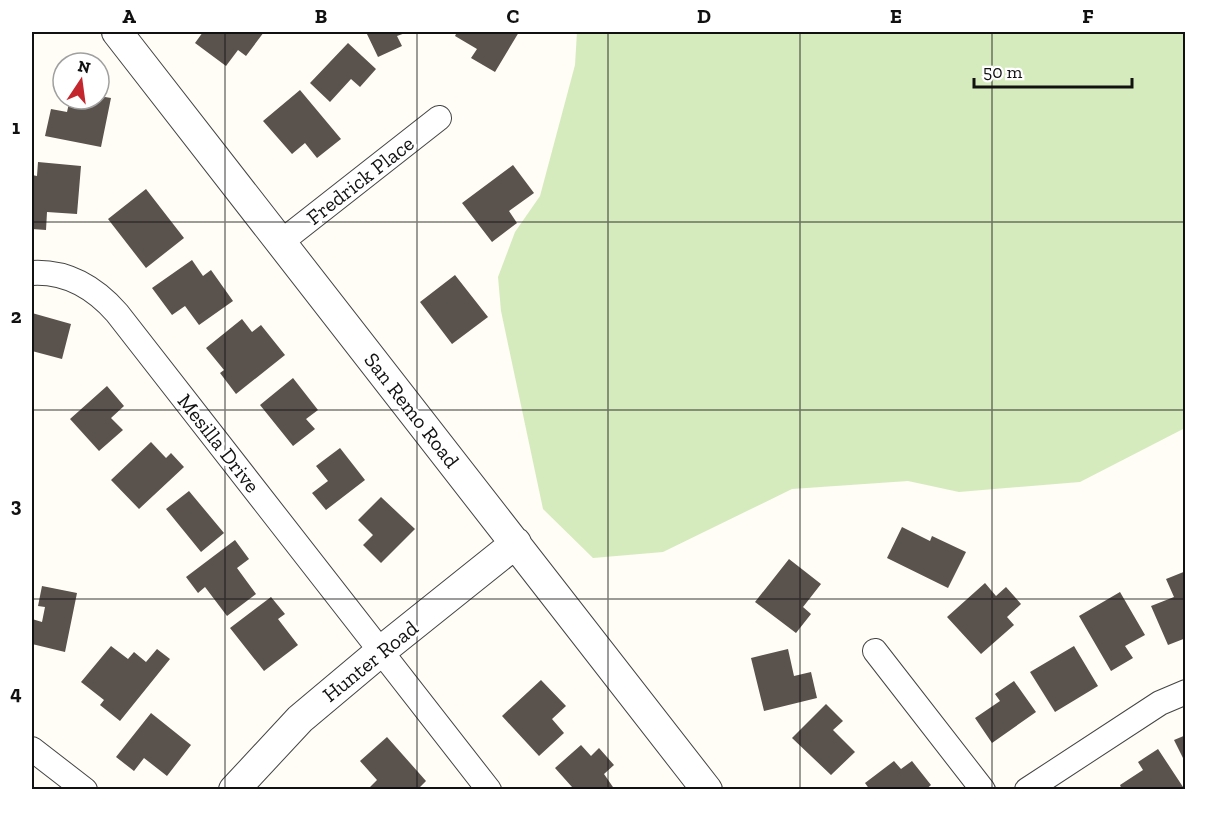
<svg xmlns="http://www.w3.org/2000/svg" width="1217" height="821" viewBox="0 0 1217 821" font-family="'Zilla Slab',serif">
	<style>
		.green { fill: #d5ebbd }
		.building { fill: #5a524d }
		.lines { fill: none; stroke-linecap: round; stroke-linejoin: round }
		.minor-casing { stroke: #444; stroke-width: 26 }
		.tertiary-casing { stroke: #444; stroke-width: 32 }
		.minor { stroke: #fff; stroke-width: 24 }
		.tertiary { stroke: #fff; stroke-width: 30 }
		.grid { fill: none; stroke: #111; stroke-width: 1.5; stroke-opacity: 0.55 }
		.labels { text-anchor: middle; dominant-baseline: central; stroke-width: 6; stroke-linejoin: round; paint-order: stroke }
		.street-label { font-size: 21px; fill: #111; stroke: #fff }
		.neatline { fill: none; stroke: #111; stroke-width: 2 }
		.grid-label { font-size: 20px; text-anchor: middle; font-weight: bold; fill: #111 }
	</style>
	<rect width="100%" height="100%" fill="#fffdf5"/>
	<path class="green" d="M577,32h608v396l-105,54 -121,10 -51,-11 -116,8 -129,63 -70,6 -50,-49 -42,-198 -3,-34 17,-45 25,-36 35,-131z"/>
	<path class="building" d="M203,32h61l-18,24 -8,-6 -12,16 -31,-23z
		M366,32h42l-11,4 5,10 -24,11z
		M457,32h62l-24,40 -24,-14 6,-9 -22,-13z
		M348,43l28,26 -16,18 -9,-8 -21,23 -20,-19z
		M300,90l41,49 -24,19 -12,-15 -13,11 -29,-33z
		M99,96l12,2 -10,49 -56,-11 6,-27 16,3 3,-13h29z
		M38,162l43,4 -4,48 -30,-2 -1,18 -14,-1v-54l5,1z
		M513,165l21,28 -25,18 8,12 -25,19 -30,-39z
		M146,189l38,49 -38,30 -38,-49z
		M192,260l11,16 8,-6 22,31 -34,24 -14,-19 -13,9 -20,-27z
		M455,275l33,42 -36,27 -32,-42z
		M32,313l39,11 -9,35 -30,-8z
		M242,319l10,13 9,-7 24,30 -49,39 -16,-21 4,-3 -18,-22z
		M293,378l25,32 -12,9 9,10 -22,17 -33,-41z
		M107,386l17,20 -13,12 12,12 -24,21 -29,-32z
		M151,442l15,16 5,-5 13,14 -45,42 -28,-29z
		M340,448l25,32 -39,30 -14,-17 16,-12 -12,-15z
		M189,491l35,42 -23,19 -35,-43z
		M381,497l34,32 -34,34 -18,-18 10,-10 -15,-15z
		M902,527l28,14 2,-5 34,16 -18,36 -61,-30z
		M235,540l14,19 -12,9 19,26 -29,22 -22,-29 -7,6 -12,-16z
		M789,559l32,25 -18,23 8,7 -15,19 -41,-31z
		M1186,571v67l-18,7 -17,-39 23,-9 -8,-18z
		M985,583l11,13 10,-9 15,17 -14,13 7,8 -33,29 -34,-37z
		M42,586l35,7 -12,59 -33,-8v-25l10,3 3,-15 -7,-1z
		M1120,592l25,43 -20,11 8,12 -22,13 -32,-55z
		M271,597l14,17 -7,5 20,26 -34,26 -34,-43z
		M111,646l17,13 6,-7 12,10 11,-13 13,10 -50,62 -20,-16 4,-5 -23,-18z
		M1074,646l24,40 -43,26 -25,-40z
		M788,649l6,27 17,-4 6,26 -53,13 -13,-53z
		M541,680l25,26 -14,13 12,14 -25,23 -37,-40z
		M1014,681l22,31 -44,31 -17,-25 25,-17 -5,-7z
		M826,704l17,17 -10,9 22,22 -24,23 -39,-37z
		M151,713l40,32 -24,31 -23,-18 -10,13 -18,-14z
		M1186,735v29l-12,-24z
		M387,737l39,44 -9,9h-50l10,-10 -17,-19z
		M581,745l10,11 8,-8 15,17 -10,9 11,16h-46l3,-3 -17,-19z
		M1158,749l27,41h-63l-2,-5 23,-15 -5,-8z
		M894,761l7,8 11,-8 19,24 -6,5h-55l-5,-7z"/>
	<g class="lines">
		<g class="minor-casing">
			<path id="minor" d="M281,242l158,-124
				M32,273c35,-2 62,14 85,40l372,477
				M875,651l108,139
				M32,749l53,41
				M1027,790l133,-87 26,-11"/>
		</g>
		<g class="tertiary-casing">
			<path id="tertiary" d="M117,32l590,758
				M234,790l66,-71 81,-68 135,-108"/>
		</g>
		<use href="#minor" class="minor"/>
		<use href="#tertiary" class="tertiary"/>
	</g>
	<path class="grid" d="M225,32v758M417,32v758M608,32v758M800,32v758M992,32v758M32,222h1154M32,410h1154M32,599h1154"/>
	<g class="labels">
		<g class="street-label">
			<text transform="translate(360 180) rotate(-38)">Fredrick Place</text>
			<text transform="translate(412 410) rotate(52)">San Remo Road</text>
			<text transform="translate(219 443) rotate(52)">Mesilla Drive</text>
			<text transform="translate(370 661) rotate(-39)">Hunter Road</text>
		</g>
	</g>
	<rect width="1217" height="821" fill="none" stroke="#ffffff" stroke-width="66"/>
	<g transform="translate(81 81) rotate(13)"><circle r="28" fill="#ffffff" stroke="#a0a0a0" stroke-width="1.5"/>
	<path d="M0-4.5L10 22L0 15L-10 22Z" fill="#c4262e"/>
	<text y="-9" font-size="16" font-weight="bold" text-anchor="middle" fill="#111111">N</text>
	</g>
	<path d="M974 78v9h158v-9" fill="none" stroke="#111111" stroke-width="3"/>
	<text x="983" y="78" font-size="18" fill="#111111" stroke="#ffffff" stroke-width="4.5" paint-order="stroke">50 m</text>
	<rect x="33" y="33" width="1151" height="755" class="neatline"/>
	<g class="grid-label">
		<text x="129" y="23">A</text>
		<text x="321" y="23">B</text>
		<text x="513" y="23">C</text>
		<text x="704" y="23">D</text>
		<text x="896" y="23">E</text>
		<text x="1088" y="23">F</text>
		<text x="16" y="134">1</text>
		<text x="16" y="323">2</text>
		<text x="16" y="512">3</text>
		<text x="16" y="700">4</text>
	</g>
</svg>
